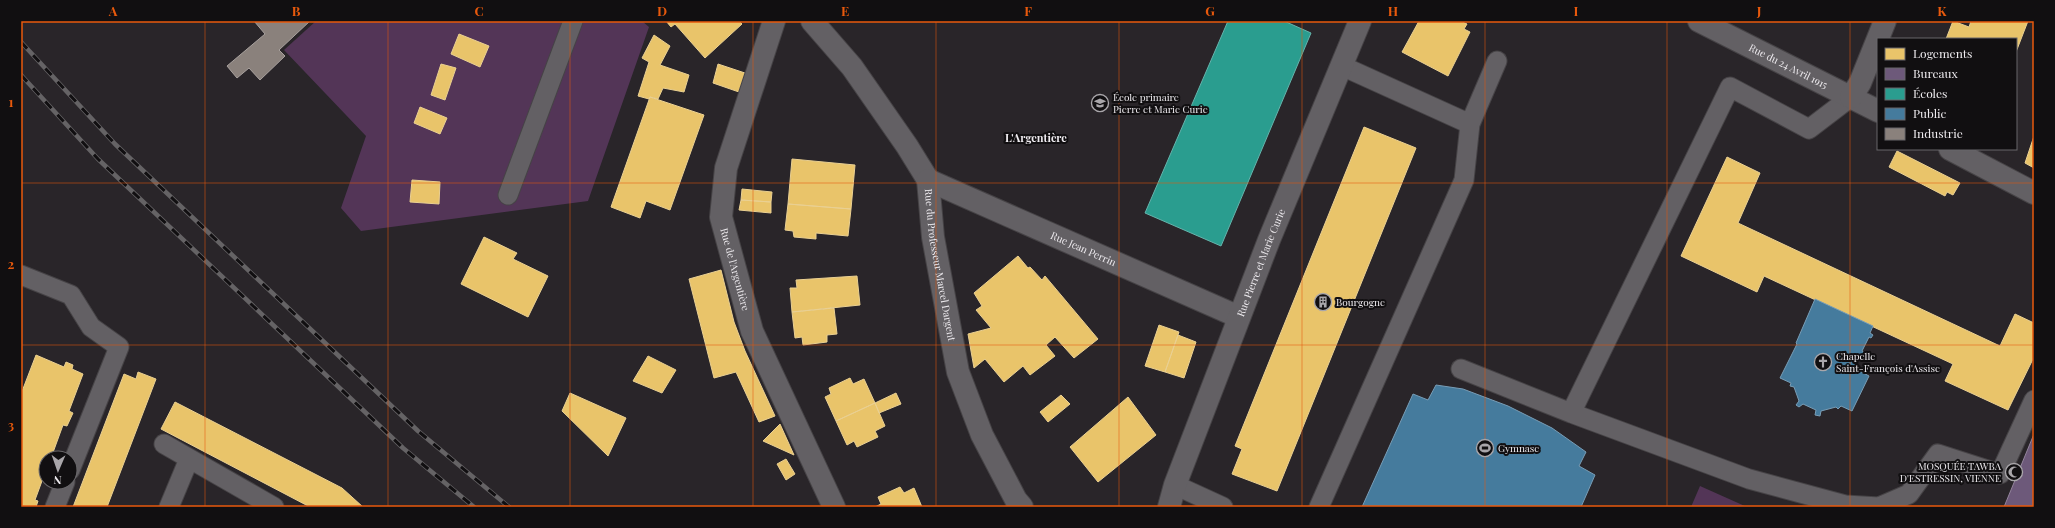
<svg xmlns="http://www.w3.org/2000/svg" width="2055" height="528" viewBox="0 0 2055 528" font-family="'Playfair Display',serif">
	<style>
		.green { fill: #533557 }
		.homes { fill: #e9c46a; stroke: #ead092 }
		.offices { fill: #6d597a; stroke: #94859d }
		.schools { fill: #2a9d8f; stroke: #65b4ac }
		.public { fill: #457b9d; stroke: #789db6 }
		.industry { fill: #8a817c; stroke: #a8a19e }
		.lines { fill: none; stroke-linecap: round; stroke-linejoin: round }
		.lane-casing { stroke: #464346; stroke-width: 21 }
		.street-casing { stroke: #464346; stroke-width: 24 }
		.lane { stroke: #636064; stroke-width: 19 }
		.street { stroke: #636064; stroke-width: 22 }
		.rail-casing { stroke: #656365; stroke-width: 4.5 }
		.rail { stroke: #110f11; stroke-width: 3; stroke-dasharray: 9; stroke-linecap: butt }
		.grid { fill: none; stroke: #e8590c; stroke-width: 1; stroke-opacity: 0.55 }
		.labels { text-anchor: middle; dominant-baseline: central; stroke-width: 4; stroke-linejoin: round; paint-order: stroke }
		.street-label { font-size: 10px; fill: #eeebef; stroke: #110f11 }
		.poi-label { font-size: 10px; fill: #eeebef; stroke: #110f11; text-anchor: start }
		.neighbourhood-label { font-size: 11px; font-weight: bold; fill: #eeebef; stroke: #110f11 }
		.neatline { fill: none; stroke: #e8590c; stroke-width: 1.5 }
		.grid-label { font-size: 13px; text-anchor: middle; font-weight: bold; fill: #e8590c }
	</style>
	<rect width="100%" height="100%" fill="#292529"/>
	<path class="green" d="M316,21h326l7,6 -61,174 -227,30 -20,-23 25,-72 -82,-86z
		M1700,486l47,21h-56z"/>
	<path class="homes" d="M666,21h73l3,3 -37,34 -30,-34 -4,3z
		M1419,21h41l7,3 -3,5 6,3 -22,44 -46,-24z
		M1953,21l16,6 2,-6h57l-12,31v-13h-70z
		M459,34l30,12 -9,21 -29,-13z
		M654,35l16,11 -10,19 29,10 -5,17 -21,-4 -5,11 -8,-2 -1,2 -11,-3 11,-34 -7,-4z
		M441,64l15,4 -11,32 -14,-5z
		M718,64l27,9 -6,19 -26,-9z
		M650,97l54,18 -34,95 -24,-9 -6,17 -29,-11z
		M420,107l27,11 -7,16 -26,-11z
		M1364,127l52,21 -139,343 -45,-17 10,-25 -7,-3z
		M2034,136v32l-9,-5z
		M1897,151l63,32 -7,12 -6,-3 -2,4 -56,-29z
		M1727,157l33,16 -22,50 262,123 15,-32 19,9v34l-26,53 -63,-29 8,-17 -189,-88 -7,16 -76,-36z
		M792,159l63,6 -4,44 -63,-5z
		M412,180l28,2 -1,22 -29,-2z
		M742,189l30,3 -1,10 -30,-2z
		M741,200l30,2v11l-32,-3z
		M788,204l63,5 -3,27 -32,-3v6l-22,-2 -1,-6 -8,-1z
		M484,237l33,16 -4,6 35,17 -20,41 -67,-33z
		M1018,256l10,12 2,-1 12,13 3,-4 53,63 -24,19 -19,-21 -9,8 9,11 -25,19 -7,-9 -19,16 -19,-23 -11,9 -6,-34 23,-6 -15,-18 6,-4 -8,-13z
		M721,270l13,52 11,29 30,65 -16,6 -23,-50 -22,6 -25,-99z
		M857,276l3,29 -68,7 -2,-24h7l-1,-8z
		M834,308l3,26 -10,1v7l-24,3 -1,-8 -7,1 -3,-26z
		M1159,325l20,7 -14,40 -20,-6z
		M1178,335l18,7 -12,36 -19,-6z
		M36,355l28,12 2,-5 7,3 -1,4 11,5 -14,37 4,2 -6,13 -4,-1 -12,33h-5v12l-11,30 3,1 -2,6h-15v-113z
		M648,356l28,14 -14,23 -29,-12z
		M138,372l18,7 -49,128h-34l51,-133 12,5z
		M850,378l3,6 11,-5 11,24 -39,18 -11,-24 6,-3 -2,-6z
		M570,393l56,25 -18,38 -46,-45z
		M896,393l5,11 -22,9 -4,-10z
		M1061,395l9,9 -22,18 -8,-10z
		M1128,397l28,38 -58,47 -28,-35z
		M175,402l167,86 21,19h-53l-149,-78z
		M875,403l10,23 -10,5 3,6 -21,10 -3,-6 -7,4 -11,-24z
		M780,424l14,31 -31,-14z
		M786,459l9,15 -9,6 -9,-16z
		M900,487l4,6 10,-5 8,19h-47l6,-3 -3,-7z"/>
	<path class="offices" d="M2034,434v73h-30z"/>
	<path class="schools" d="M1228,21h56l27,12 -90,213 -76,-33z"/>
	<path class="public" d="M1815,299l58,27 -3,7 3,2 -2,3 -2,-1 -7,14 3,2 -1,2 -4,-1 -6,14 15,8 -17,35 -11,-5 -3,3 -2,-2 -15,4 -1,5 -5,-1 1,-5 -13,-6 -4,3 -3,-2 3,-4 -5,-14 -4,-1 1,-3 -11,-5 17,-34 -1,-1z
		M1436,385l27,4 45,17 44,22 34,24 -7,14 16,9 -14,32h-219l51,-113 15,6z"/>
	<path class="industry" d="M254,21h56l-31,29 6,6 -25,24 -11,-12 -12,10 -10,-12 38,-32z"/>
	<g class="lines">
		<g class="lane-casing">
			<path id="lane" d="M1470,124l27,-63
				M508,195l65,-174
				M21,275l50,20 20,32 28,20 -49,123
				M1461,369l110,44 178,66 96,26 34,2 30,-13 29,-40 62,20 34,-74
				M1571,413l159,-326 79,42 42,-32
				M164,444l110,63
				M1175,485l48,22
				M55,507l10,-25
				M169,507l20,-48
				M1319,507l145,-327 6,-56 -128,-58"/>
		</g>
		<g class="street-casing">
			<g id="street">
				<path id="s1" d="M774,21l-48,147 -5,49 31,114 82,176"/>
				<path id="s2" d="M812,21l40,46 55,79 21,34 5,57 25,135 24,63 34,65 6,7"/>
				<path id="s3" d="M1699,21l179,90"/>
				<path d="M1851,97l9,-14 25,-62"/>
				<path d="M1950,149l84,44"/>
				<path id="s4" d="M928,180l311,137"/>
				<path id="s5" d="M1169,507l6,-22 94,-245 91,-219"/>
			</g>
		</g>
		<use href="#lane" class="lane"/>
		<use href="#street" class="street"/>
		<g class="rail-casing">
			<path id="rail" d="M21,42l94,102 303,287 91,76
				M21,75l77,84 305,289 71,59"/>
		</g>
		<use href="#rail" class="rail"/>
	</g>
	<path class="grid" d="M205,21v486M388,21v486M570,21v486M753,21v486M936,21v486M1119,21v486M1302,21v486M1485,21v486M1667,21v486M1850,21v486M21,183h2013M21,345h2013"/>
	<defs>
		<g id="school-ring" transform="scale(0.9)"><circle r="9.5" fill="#110f11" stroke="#a9a6aa" stroke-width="1.5"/><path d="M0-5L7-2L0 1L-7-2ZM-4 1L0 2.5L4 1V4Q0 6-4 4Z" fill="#a9a6aa"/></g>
		<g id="building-ring" transform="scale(0.9)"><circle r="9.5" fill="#110f11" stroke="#a9a6aa" stroke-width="1.5"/><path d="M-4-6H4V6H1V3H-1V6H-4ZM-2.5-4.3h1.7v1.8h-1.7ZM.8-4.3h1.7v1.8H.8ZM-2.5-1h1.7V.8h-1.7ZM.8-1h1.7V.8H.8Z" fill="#a9a6aa"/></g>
		<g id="church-ring" transform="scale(0.9)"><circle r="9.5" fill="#110f11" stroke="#a9a6aa" stroke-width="1.5"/><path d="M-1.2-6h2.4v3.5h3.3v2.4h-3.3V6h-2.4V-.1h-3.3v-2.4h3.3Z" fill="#a9a6aa"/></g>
		<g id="stadium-ring" transform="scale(0.9)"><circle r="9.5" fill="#110f11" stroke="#a9a6aa" stroke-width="1.5"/><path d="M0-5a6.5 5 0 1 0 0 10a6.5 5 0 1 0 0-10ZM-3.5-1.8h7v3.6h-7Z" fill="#a9a6aa"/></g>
		<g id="mosque-ring" transform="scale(0.9)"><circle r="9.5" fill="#110f11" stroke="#a9a6aa" stroke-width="1.5"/><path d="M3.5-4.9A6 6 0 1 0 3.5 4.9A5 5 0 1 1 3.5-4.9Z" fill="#a9a6aa"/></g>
	</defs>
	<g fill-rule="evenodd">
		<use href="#school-ring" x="1100" y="103"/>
		<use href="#building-ring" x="1323" y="302"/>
		<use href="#church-ring" x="1823" y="362"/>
		<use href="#stadium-ring" x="1485" y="448"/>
		<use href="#mosque-ring" x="2014" y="472"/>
	</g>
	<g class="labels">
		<g class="street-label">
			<text stroke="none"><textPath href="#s3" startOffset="100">Rue du 24 Avril 1915</textPath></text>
			<text stroke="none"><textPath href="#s4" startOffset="170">Rue Jean Perrin</textPath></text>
			<text stroke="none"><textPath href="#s5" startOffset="261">Rue Pierre et Marie Curie</textPath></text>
			<text stroke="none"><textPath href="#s2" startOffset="283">Rue du Professeur Marcel Dargent</textPath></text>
			<text stroke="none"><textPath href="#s1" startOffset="258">Rue de l'Argentière</textPath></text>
		</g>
		<g class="poi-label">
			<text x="1113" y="97">École primaire<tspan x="1113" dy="12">Pierre et Marie Curie</tspan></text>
			<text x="1336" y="302">Bourgogne</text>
			<text x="1836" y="356">Chapelle<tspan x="1836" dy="12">Saint-François d'Assise</tspan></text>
			<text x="1498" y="448">Gymnase</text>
			<text x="2001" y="466" text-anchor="end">MOSQUÉE TAWBA<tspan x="2001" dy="12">D'ESTRESSIN, VIENNE</tspan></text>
		</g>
		<g class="neighbourhood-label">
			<text x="1036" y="137">L'Argentière</text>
		</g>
	</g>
	<rect width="2055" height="528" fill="none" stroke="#110f11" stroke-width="44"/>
	<rect x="1877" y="38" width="140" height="112" fill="#110f11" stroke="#69676a"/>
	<rect x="1885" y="48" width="20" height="12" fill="#e9c46a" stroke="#69676a"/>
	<text x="1913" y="58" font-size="12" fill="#eeebef">Logements</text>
	<rect x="1885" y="68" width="20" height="12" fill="#6d597a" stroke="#69676a"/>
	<text x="1913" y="78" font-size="12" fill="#eeebef">Bureaux</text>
	<rect x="1885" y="88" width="20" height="12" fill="#2a9d8f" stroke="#69676a"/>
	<text x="1913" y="98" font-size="12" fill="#eeebef">Écoles</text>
	<rect x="1885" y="108" width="20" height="12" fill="#457b9d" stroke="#69676a"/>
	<text x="1913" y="118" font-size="12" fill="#eeebef">Public</text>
	<rect x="1885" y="128" width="20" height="12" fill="#8a817c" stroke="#69676a"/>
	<text x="1913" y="138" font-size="12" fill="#eeebef">Industrie</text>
	<g transform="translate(58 470) rotate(182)"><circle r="19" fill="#110f11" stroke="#69676a"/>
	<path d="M0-3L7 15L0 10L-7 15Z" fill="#a9a6aa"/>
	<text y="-6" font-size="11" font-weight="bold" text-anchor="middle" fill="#eeebef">N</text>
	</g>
	<rect x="22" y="22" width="2011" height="484" class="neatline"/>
	<g class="grid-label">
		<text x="113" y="16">A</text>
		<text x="296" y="16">B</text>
		<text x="479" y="16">C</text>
		<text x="662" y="16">D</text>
		<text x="845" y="16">E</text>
		<text x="1028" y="16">F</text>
		<text x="1210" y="16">G</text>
		<text x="1393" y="16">H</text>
		<text x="1576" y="16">I</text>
		<text x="1759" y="16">J</text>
		<text x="1942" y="16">K</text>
		<text x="11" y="107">1</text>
		<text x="11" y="269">2</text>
		<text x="11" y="430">3</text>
	</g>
</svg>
